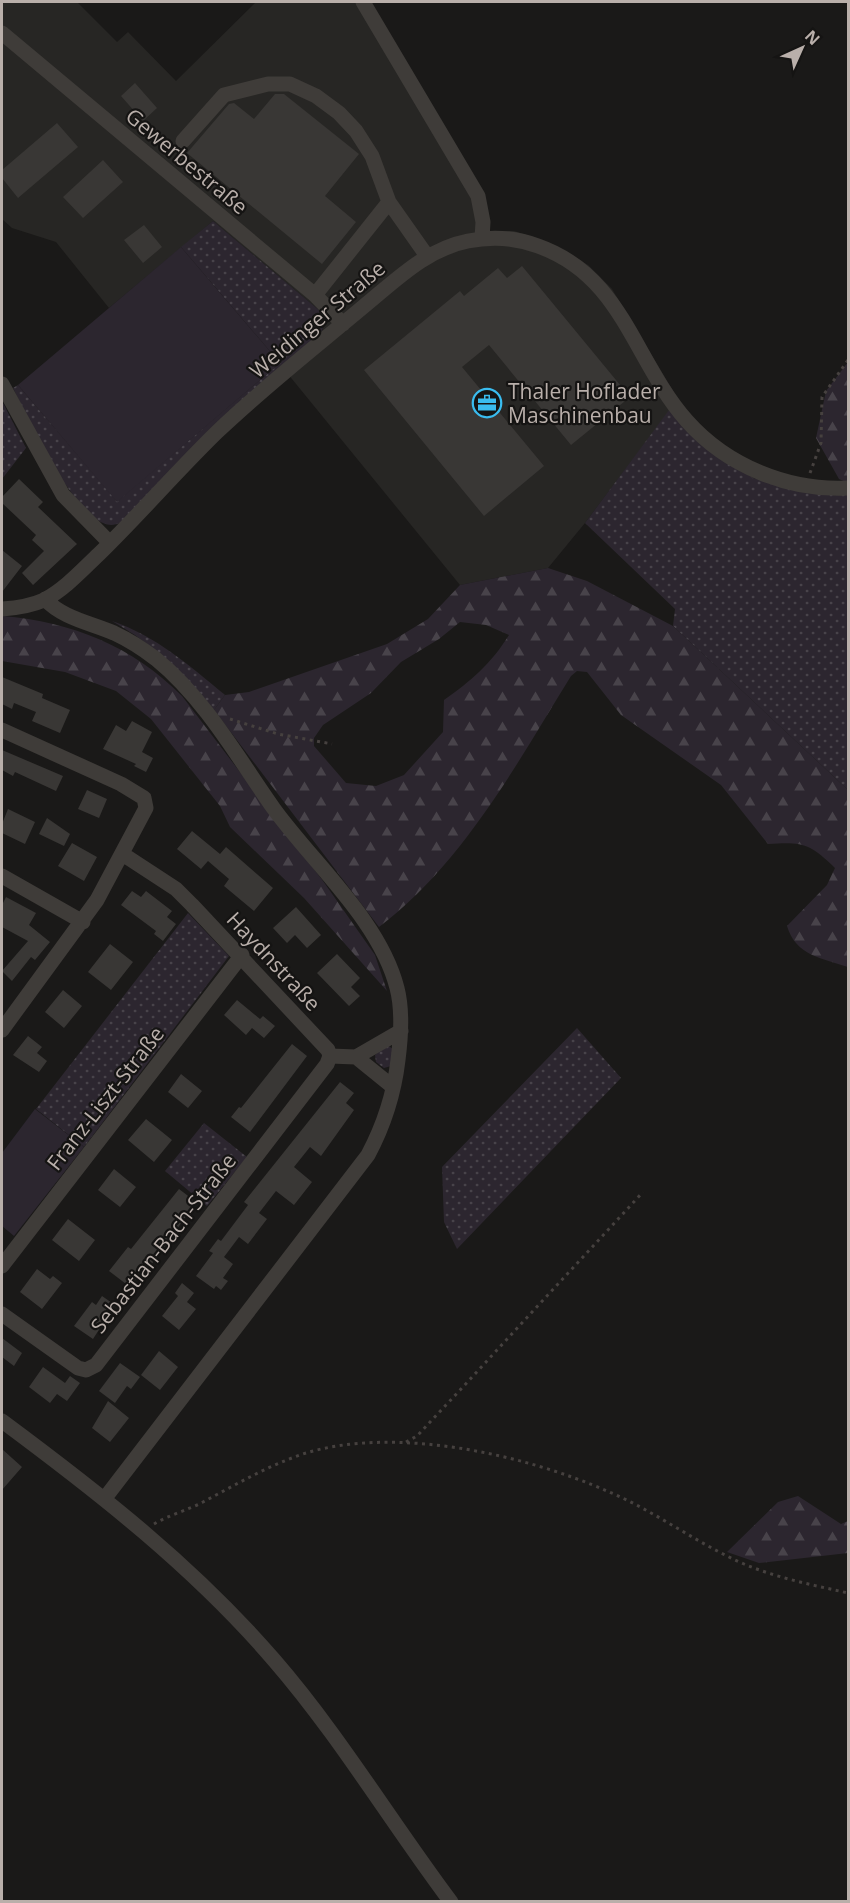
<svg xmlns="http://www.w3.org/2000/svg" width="850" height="1903" viewBox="0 0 850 1903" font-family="'Open Sans',sans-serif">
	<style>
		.built { fill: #272624 }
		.grass { fill: url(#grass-dots) }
		.forest { fill: url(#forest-firs); fill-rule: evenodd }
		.green { fill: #2c262f }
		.building { fill: #393735 }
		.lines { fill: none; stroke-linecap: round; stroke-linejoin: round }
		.path { stroke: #46413f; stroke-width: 3; stroke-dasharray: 3 4.5; stroke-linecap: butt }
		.minor { stroke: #3f3c39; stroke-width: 15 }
		.labels { text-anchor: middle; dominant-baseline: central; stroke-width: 4.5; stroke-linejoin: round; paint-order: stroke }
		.street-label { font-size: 21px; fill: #b9afaa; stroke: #151413 }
		.poi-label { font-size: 21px; fill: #b9afaa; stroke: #151413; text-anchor: start }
	</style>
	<defs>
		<pattern id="grass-dots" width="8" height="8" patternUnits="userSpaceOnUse" patternTransform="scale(1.5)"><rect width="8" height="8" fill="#2c262f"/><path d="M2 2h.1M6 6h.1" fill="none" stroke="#48434a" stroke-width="1.8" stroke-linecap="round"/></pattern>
		<pattern id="forest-firs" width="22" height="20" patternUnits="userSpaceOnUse" patternTransform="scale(1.5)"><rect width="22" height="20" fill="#2c262f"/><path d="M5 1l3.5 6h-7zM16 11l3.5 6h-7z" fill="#48434a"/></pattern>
	</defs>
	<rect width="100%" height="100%" fill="#1a1918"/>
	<path class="built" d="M2,2h75l40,40 11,-10 48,49 80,-79h103l118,200 3,29h34l19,6 36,16 19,12 24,24 66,110 -93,124 -37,45 -88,17 -177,-217 33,-28 7,-11 2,-8 -5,-10 -107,-90 -104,87 -53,-66 -44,-14 -10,-9z"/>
	<path class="grass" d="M213,221l107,90c6,13 4,18 -4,29l-195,183c-7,2 -11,3 -18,0 -32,-13 -74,-103 -90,-135l5,-3 99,116 163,-138 -99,-116z
		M2,401l24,47 -24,31z
		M669,410l84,68 38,11 57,5v296l-175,-164 2,-17 -90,-86z
		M112,621c44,15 78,45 113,74l-11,15c-30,-37 -61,-66 -102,-89z
		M188,913l41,43 -145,191 -48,-38z
		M577,1028l44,50 -164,171 -13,-27 -2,-55z
		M387,1045l6,4 -2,17 -7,2 -8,-6 -1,-7z
		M204,1123l43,34 -40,49 -42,-35z"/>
	<path class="forest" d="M848,362v121l-9,-4 -23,-41 10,-47z
		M548,568l39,13 86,45 175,164v177c-26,-9 -52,-11 -61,-41l40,-41 8,-17c-26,-25 -32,-26 -67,-24l-47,-59 -100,-70 -34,-43 -10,-1 -6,5c-55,89 -108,187 -192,251l-165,-217 11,-15 24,-3 138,-48 41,-25 32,-34zM460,622l26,3 23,10c-18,29 -38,46 -65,65l-1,32 -39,43 -28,11 -30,-3 -32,-37v-8l9,-13 48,-32 30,-31 38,-23z
		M2,616c71,6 130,30 180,80l141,185 52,74 12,36 -83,-93 -74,-71 -10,-21 -69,-87 -35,-28 -51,-19 -63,-11z
		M798,1496l43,28 7,-3v32l-89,10 -32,-11 51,-50z"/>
	<path class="green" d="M181,247l99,116 -163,139 -99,-117z
		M35,1109l49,38 -70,89 -12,-10v-73z"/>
	<path class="building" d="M135,83l22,25 -14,13 -22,-25z
		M275,94h9l75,60 -34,42 31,26 -34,42 -135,-111 42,-49 5,-1 20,16z
		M57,123l21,24 -60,51 -16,-20v-8z
		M103,160l20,22 -40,36 -20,-21z
		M144,225l18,22 -19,16 -19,-23z
		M522,266l108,131 -59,48 -82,-100 -27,22 82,99 -60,50 -120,-146 96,-79 4,5 34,-28 9,10z
		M19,479l24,23 -5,5 39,37 -44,41 -11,-12 22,-22 -12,-11 4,-5 -34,-32v-6z
		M2,550l20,16 -20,26z
		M2,677l41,17 -1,4 28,12 -10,23 -28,-12 4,-9 -22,-9 -2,6 -10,-5z
		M132,721l20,11 -10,20 11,6 -7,14 -12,-6 2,-2 -33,-15 13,-24 10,6z
		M2,750l61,26 -7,15 -41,-19 -2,4 -11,-6z
		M87,790l20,9 -8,19 -21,-9z
		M8,809l27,13 -10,22 -23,-11v-9z
		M47,818l23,16 -6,12 -25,-12z
		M192,831l28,23 6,-7 47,41 -19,23 -30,-25 5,-7 -21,-18 -7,8 -24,-20z
		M72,843l25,14 -13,24 -26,-15z
		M132,891l9,6 5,-6 26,20 -5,6 9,7 -13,17 -9,-7 2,-3 -35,-26z
		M6,897l30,16 -7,12 21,17 -15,18 -4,-3 -19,24 -10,-10 26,-30 -26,-14v-22z
		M296,907l25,28 -14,13 -12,-13 -8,8 -14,-15z
		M110,944l23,18 -22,28 -23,-18z
		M337,954l23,24 -9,9 9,9 -11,10 -32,-33z
		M63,990l19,16 -18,22 -19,-16z
		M237,1000l23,19 3,-3 12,10 -11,12 -12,-10 -6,7 -22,-20z
		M28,1036l14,11 -5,6 10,8 -8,11 -26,-17z
		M292,1044l15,12 -57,76 -19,-15 8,-10 2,1z
		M181,1074l21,17 -14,17 -20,-16z
		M340,1082l14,11 -8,10 8,7 -33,46 -11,-9 -16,20 18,15 -18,23 -18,-14 -17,22 8,6 -19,25 -9,-7 -15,20 9,7 -10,14 5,3 -7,9 -5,-4 -2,3 -18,-13 17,-23 -4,-2 9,-12 3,2 27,-36 -4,-3z
		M146,1119l26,21 -18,22 -26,-22z
		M114,1169l22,18 -16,20 -22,-17z
		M179,1189l17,13 -38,54 -7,9 -3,-2 -18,24 -21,-16 19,-24 3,2z
		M68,1219l27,21 -16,21 -27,-21z
		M37,1269l13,10 3,-3 9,7 -20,26 -22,-17z
		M182,1283l12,10 -7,9 9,7 -17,21 -17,-14 16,-20 -3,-3z
		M102,1296l13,9 -22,34 -19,-13 18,-24 4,3z
		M2,1338l20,15 -8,13 -12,-9z
		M159,1351l19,16 -18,23 -19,-15z
		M120,1363l20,14 -9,12 -4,-3 -12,17 -16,-12z
		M43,1367l22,16 5,-7 10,7 -13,18 -10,-7 -7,9 -21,-16z
		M108,1401l21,17 -19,24 -18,-14z
		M2,1449l20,18 -20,23z"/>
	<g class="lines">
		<path class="path" d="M810,473l11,-30 1,-46 26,-37
			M230,719l48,15 54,10
			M406,1442l11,-6 44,-47 182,-197
			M154,1524c15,-9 34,-14 49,-22 34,-18 66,-37 103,-49 89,-27 217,1 301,38 48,20 89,52 137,73 33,14 69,21 104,29"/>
		<path class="minor" d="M363,2l115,194 5,26 -1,16
			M2,33l313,262 28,29
			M183,141l41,-46 44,-11h22l26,12 23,17 17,18 16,25 17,46 38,54
			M315,295l74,-93
			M2,384l61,111 47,48
			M45,599c17,19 46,24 69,34 15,7 29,16 42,26 49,40 82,99 118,150 40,55 106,112 123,179 6,23 4,49 1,72 -4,34 -14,65 -30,95l-263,343
			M2,609c14,-1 29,-3 42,-9 21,-11 38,-30 55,-46 40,-39 77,-82 118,-122 46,-44 97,-84 146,-125 32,-26 63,-58 105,-66 24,-5 46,-4 70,5 85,30 95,114 149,175 40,45 101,70 161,67
			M2,730l119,54 23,14 2,10 -49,92 -95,130
			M124,855l52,34 16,16 136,145 2,6 26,1 37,30
			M2,876l81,46
			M356,1057l45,-26
			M2,1266l240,-311
			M2,1314l76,54 8,2 10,-5 231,-301 3,-8
			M2,1421c97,72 192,146 272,239 65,75 117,162 177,242"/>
	</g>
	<defs>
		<g id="office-ring" transform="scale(1.5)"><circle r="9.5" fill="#151413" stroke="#3abcef" stroke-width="1.5"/><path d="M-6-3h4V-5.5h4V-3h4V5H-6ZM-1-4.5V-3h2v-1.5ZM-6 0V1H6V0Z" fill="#3abcef"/></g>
	</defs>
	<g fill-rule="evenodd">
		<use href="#office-ring" x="487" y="403"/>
	</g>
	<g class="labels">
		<g class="street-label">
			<text transform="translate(187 161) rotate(40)">Gewerbestraße</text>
			<text transform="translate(317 319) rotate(-40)">Weidinger Straße</text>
			<text transform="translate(274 961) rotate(47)">Haydnstraße</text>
			<text transform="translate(105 1098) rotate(-52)">Franz-Liszt-Straße</text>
			<text transform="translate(163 1243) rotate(-52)">Sebastian-Bach-Straße</text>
		</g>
		<g class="poi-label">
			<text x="508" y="391">Thaler Hoflader<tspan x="508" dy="24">Maschinenbau</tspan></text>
		</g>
	</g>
	<rect width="850" height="1903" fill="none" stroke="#b9afaa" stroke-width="6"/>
	<g transform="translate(802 48) rotate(45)" stroke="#151413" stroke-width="4.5" paint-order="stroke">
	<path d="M0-4.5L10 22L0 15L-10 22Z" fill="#b9afaa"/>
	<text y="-9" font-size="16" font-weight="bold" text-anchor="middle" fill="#b9afaa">N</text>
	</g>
</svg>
